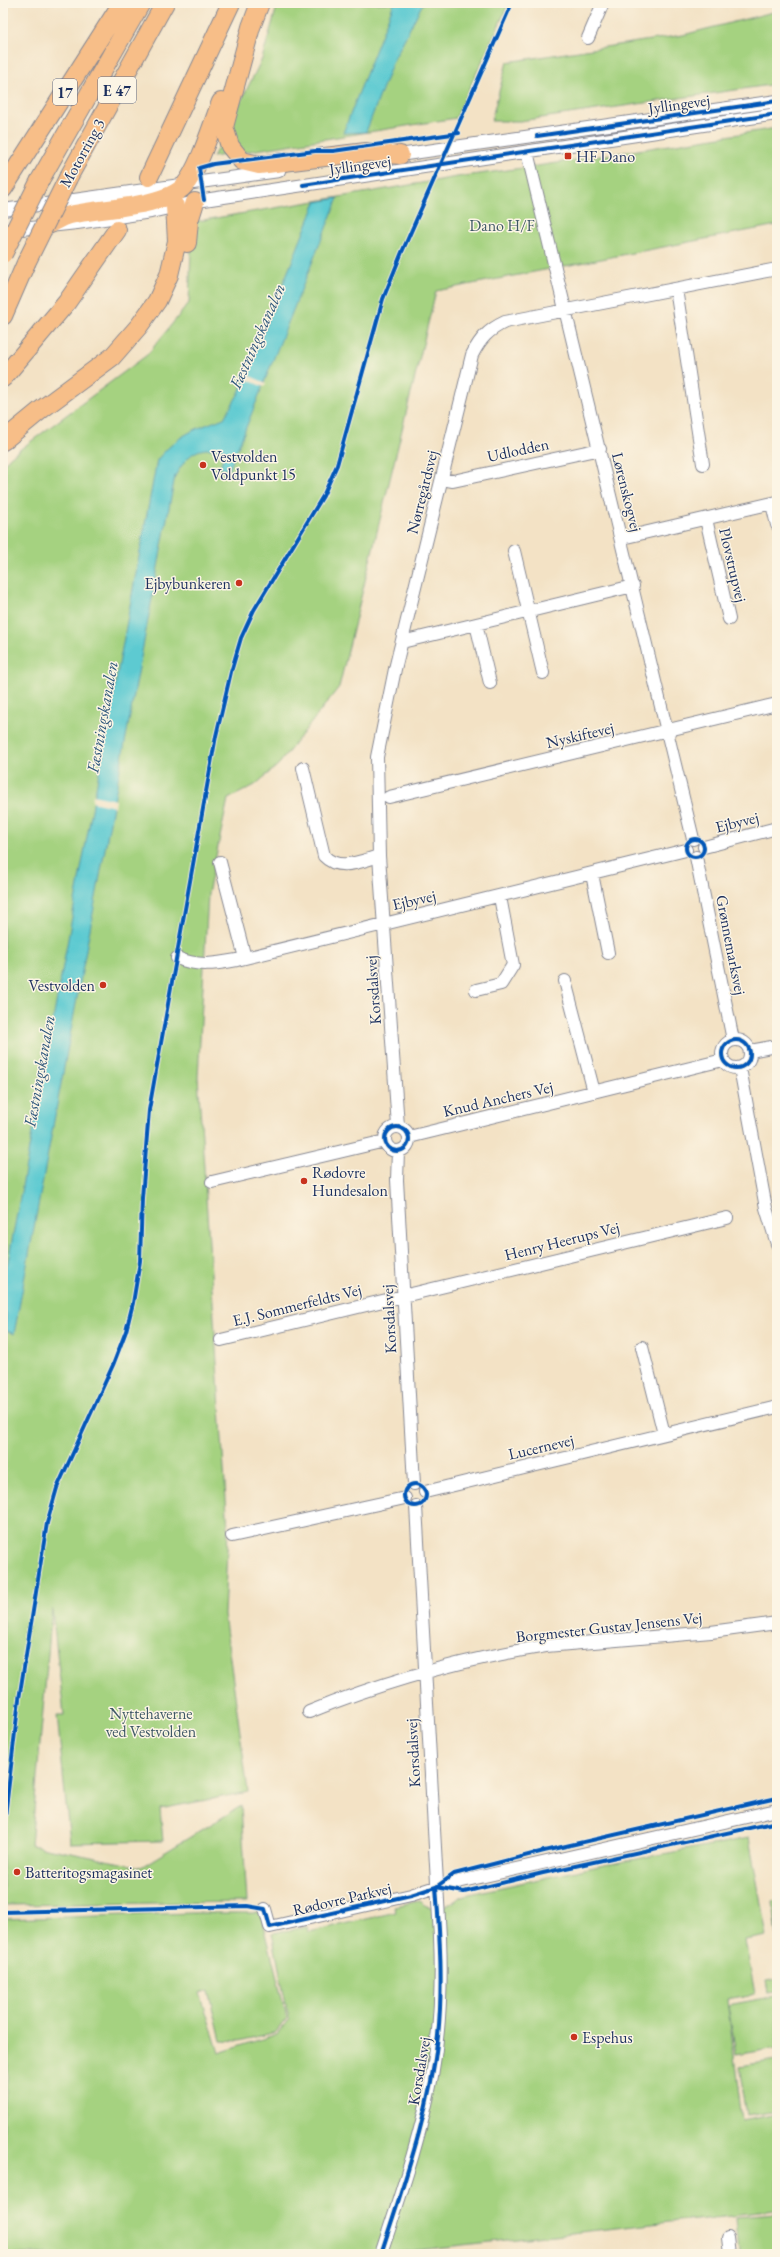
<svg xmlns="http://www.w3.org/2000/svg" width="780" height="2257" viewBox="0 0 780 2257" font-family="'EB Garamond',serif">
	<style>
		.green { fill: #a5d280; stroke: #60806f }
		.water { fill: #5dcad1; stroke: #3c7c98 }
		.pier { fill: #f3e2c5 }
		.lines { fill: none; stroke-linecap: round; stroke-linejoin: round }
		.minor-casing { stroke: #878892; stroke-width: 14 }
		.highway-casing { stroke: #878892; stroke-width: 20 }
		.minor { stroke: #fff; stroke-width: 12 }
		.highway { stroke: #f7be88; stroke-width: 18 }
		.highway-bridge-casing { stroke: #878892; stroke-width: 20; stroke-linecap: butt }
		.highway-bridge { stroke: #f7be88; stroke-width: 18 }
		.cycleway-casing { stroke: #fcf5e5; stroke-width: 6 }
		.cycleway { stroke: #0057b8; stroke-width: 4 }
		.poi-dot { fill: #c8321e; stroke: #fcf5e5; stroke-width: 1.5 }
		.labels { text-anchor: middle; dominant-baseline: central; stroke-width: 3; stroke-linejoin: round; paint-order: stroke }
		.shield { fill: #fcf5e5; stroke: #5e6a86; stroke-width: 1 }
		.shield-label { font-size: 15px; font-weight: bold; fill: #1b2f5e }
		.street-label { font-size: 16px; fill: #1b2f5e; stroke: #fcf5e5 }
		.poi-label { font-size: 16px; fill: #1b2f5e; stroke: #fcf5e5; text-anchor: start }
		.park-label { font-size: 16px; fill: #3e5866; stroke: #fcf5e5 }
		.water-label { font-size: 17px; font-style: italic; fill: #2c567b; stroke: #fcf5e5 }
	</style>
	<rect width="100%" height="100%" fill="#fcf5e5"/>
	<filter id="ink" filterUnits="userSpaceOnUse"><feTurbulence type="fractalNoise" baseFrequency=".025" numOctaves="2"/><feDisplacementMap in="SourceGraphic" scale="8" xChannelSelector="R" yChannelSelector="G"/><feConvolveMatrix kernelMatrix="1 2 1 2 8 2 1 2 1" color-interpolation-filters="sRGB"/></filter>
	<filter id="wash" filterUnits="userSpaceOnUse"><feTurbulence type="fractalNoise" baseFrequency=".012" numOctaves="4" result="noise"/><feDisplacementMap in="SourceGraphic" scale="16" xChannelSelector="R" yChannelSelector="G"/><feGaussianBlur stdDeviation="0.9" result="paint"/><feColorMatrix in="noise" values="0 0 0 0 0 0 0 0 0 0 0 0 0 0 0 0 0 1.4 0 .05"/><feComposite in="paint" operator="in"/></filter>
	<g filter="url(#wash)">
		<rect width="100%" height="100%" fill="#f3e2c5"/>
		<path class="green" d="M278,3h231l-53,115 -243,39 49,-98z
			M777,11v73l-257,37h-29l16,-59 176,-27z
			M777,128v97l-341,66 -97,396 -60,77 -24,21 -27,14 -20,95 -10,183 30,452 -4,85 24,178 -88,17 3,32 -93,2 -13,-128h7l-12,-106 -21,236 110,22 100,-61 6,96 -244,3v-1440l7,-8 137,-102 42,-52 3,-81 265,-45 80,-11z
			M749,1838l18,98 -22,4 10,54 -28,5 15,122 35,-7v96l-394,44h-380c0,-44 -3,-88 0,-132 3,-33 10,-82 0,-113v-90l189,-6h69l26,105 -11,14 -37,9 -18,-1 -12,-50 -9,3 19,60 58,-19 12,-15 -17,-86 36,-6 1,5 87,-20 -2,-6 25,-5c13,12 30,6 42,-5l138,-30z
			M777,1901v36l-4,-35z
			M777,1979v13l-9,1 -2,-12z
			M777,1996v52l-41,7 -8,-50z
			M777,2060v51l-30,5 -8,-50z
			M777,2214v40h-38l-3,-37z"/>
		<path class="water" d="M394,3h29l-30,58 -27,71 -23,1z
			M338,198l-109,272 -9,-2 5,-18c-29,-4 -35,2 -50,26l-161,858 -9,-4 1,-17h-3v-39l5,-12 149,-802c22,-26 36,-30 67,-42l15,-25 77,-191z"/>
		<path class="pier" d="M245,374l21,9 -2,4 -21,-9z
			M93,795l23,5 -1,7 -23,-5z"/>
	</g>
	<g filter="url(#ink)">
		<g class="lines">
			<g class="minor-casing">
				<path id="minor" d="M588,38l15,-35
					M527,152l166,687
					M392,156l385,-55
					M3,210l276,-39
					M3,231l74,-8 74,-11 53,-12 573,-86
					M676,289l27,175
					M442,479l11,2 147,-32
					M772,504l5,21
					M706,519l23,100
					M622,538l155,-36
					M514,551l29,122
					M476,624l14,59
					M402,642l231,-56
					M303,768l21,88c15,16 37,5 55,0
					M389,797l388,-93
					M704,847l73,-19
					M696,857l37,183
					M220,862l25,96
					M592,874l16,79
					M177,958c21,9 38,6 60,2l449,-110
					M565,981l29,111
					M476,990l25,-6 12,-19 -13,-68
					M722 1054a14 14 0 1 1 28 0a14 14 0 1 1-28 0Z
					M750,1051l27,-5
					M740,1068l26,140 11,36
					M398,1126l-19,-270 -2,-99 18,-88 77,-314c8,-16 16,-25 33,-33l272,-53
					M385 1139a12 12 0 1 1 24 0a12 12 0 1 1-24 0Z
					M409,1137l314,-77
					M398,1151l-1,29 17,304
					M212,1182l173,-41
					M221,1340l506,-122
					M642,1347l22,87
					M425,1492l352,-85
					M232,1536l173,-38
					M309,1712c76,-31 156,-53 237,-66l165,-14 66,-9
					M265,1909l5,18 141,-32 25,-8 341,-77
					M728,2238l2,16
					M381,2254c19,-58 40,-118 51,-178 8,-46 10,-93 8,-139l-24,-431"/>
			</g>
			<g class="highway-casing">
				<path id="highway" d="M260,3l-9,24 -27,100 6,19 12,15 17,4 107,-13 34,3
					M149,177l82,-174
					M68,178l97,-175
					M40,180l101,-177
					M3,189l119,-186
					M48,225c7,-3 14,-8 22,-10 29,-7 95,-8 114,-29 15,-17 28,-61 37,-84
					M187,243l2,-22 6,-19
					M3,316l23,-53
					M3,378l64,-76 50,-72
					M3,441l39,-32 70,-52 27,-31 18,-25 12,-26 8,-34 -2,-35"/>
			</g>
			<use href="#minor" class="minor"/>
			<use href="#highway" class="highway"/>
			<g class="highway-bridge-casing">
				<path id="highway-bridge" d="M3,254l37,-74
					M26,263l42,-85"/>
			</g>
			<use href="#highway-bridge" class="highway-bridge"/>
			<g class="cycleway-casing">
				<path id="cycleway" d="M537,136l240,-35
					M303,185l474,-71
					M204,200l-5,-32 14,-4 102,-13h18l126,-18
					M686 848a9 9 0 1 1 18 0a9 9 0 1 1-18 0Z
					M722 1054a14 14 0 1 1 28 0a14 14 0 1 1-28 0Z
					M385 1139a12 12 0 1 1 24 0a12 12 0 1 1-24 0Z
					M404 1495a11 11 0 1 1 22 0a11 11 0 1 1-22 0Z
					M3,1833l16,-134 28,-176 10,-35 56,-123 13,-34 7,-28 7,-42 2,-63 7,-88 67,-374 15,-64 10,-34 13,-28 69,-114 14,-31 46,-166 19,-47 110,-249
					M436,1887l28,5 79,-19 234,-51
					M3,1912l244,-6 18,3 5,18 141,-32 25,-8 18,-13 90,-23 233,-53
					M381,2254c23,-71 49,-143 57,-218 5,-49 2,-100 -2,-149"/>
			</g>
			<use href="#cycleway" class="cycleway"/>
		</g>
	</g>
	<g class="poi-dot">
		<rect x="564" y="152" width="8" height="8" rx="2"/>
		<circle cx="203" cy="465" r="4"/>
		<circle cx="239" cy="583" r="4"/>
		<circle cx="103" cy="985" r="4"/>
		<circle cx="304" cy="1181" r="4"/>
		<circle cx="17" cy="1872" r="4"/>
		<circle cx="574" cy="2037" r="4"/>
	</g>
	<g class="labels">
		<g class="shield">
			<rect x="98" y="77" width="38" height="26" rx="3"/>
			<rect x="53" y="79" width="24" height="26" rx="3"/>
		</g>
		<g class="shield-label">
			<text x="117" y="90">E 47</text>
			<text x="65" y="92">17</text>
		</g>
		<g class="street-label">
			<text transform="translate(679 104) rotate(-8)">Jyllingevej</text>
			<text transform="translate(82 153) rotate(-61)">Motorring 3</text>
			<text transform="translate(360 165) rotate(-8)">Jyllingevej</text>
			<text transform="translate(518 450) rotate(-12)">Udlodden</text>
			<text transform="translate(422 492) rotate(-76)">Nørregårdsvej</text>
			<text transform="translate(627 492) rotate(76)">Lørenskogvej</text>
			<text transform="translate(733 565) rotate(77)">Plovstrupvej</text>
			<text transform="translate(580 735) rotate(-13)">Nyskiftevej</text>
			<text transform="translate(737 822) rotate(-14)">Ejbyvej</text>
			<text transform="translate(414 900) rotate(-13)">Ejbyvej</text>
			<text transform="translate(731 945) rotate(79)">Grønnemarksvej</text>
			<text transform="translate(373 990) rotate(-94)">Korsdalsvej</text>
			<text transform="translate(498 1099) rotate(-13)">Knud Anchers Vej</text>
			<text transform="translate(562 1241) rotate(-14)">Henry Heerups Vej</text>
			<text transform="translate(297 1305) rotate(-14)">E.J. Sommerfeldts Vej</text>
			<text transform="translate(389 1319) rotate(-93)">Korsdalsvej</text>
			<text transform="translate(541 1447) rotate(-13)">Lucernevej</text>
			<text transform="translate(609 1627) rotate(-6)">Borgmester Gustav Jensens Vej</text>
			<text transform="translate(413 1753) rotate(-93)">Korsdalsvej</text>
			<text transform="translate(342 1899) rotate(-13)">Rødovre Parkvej</text>
			<text transform="translate(419 2071) rotate(-80)">Korsdalsvej</text>
		</g>
		<g class="poi-label">
			<text x="576" y="156">HF Dano</text>
			<text x="211" y="456">Vestvolden<tspan x="211" dy="18">Voldpunkt 15</tspan></text>
			<text x="231" y="583" text-anchor="end">Ejbybunkeren</text>
			<text x="95" y="985" text-anchor="end">Vestvolden</text>
			<text x="312" y="1172">Rødovre<tspan x="312" dy="18">Hundesalon</tspan></text>
			<text x="25" y="1872">Batteritogsmagasinet</text>
			<text x="582" y="2037">Espehus</text>
		</g>
		<g class="park-label">
			<text x="502" y="225">Dano H/F</text>
			<text x="151" y="1713">Nyttehaverne<tspan x="151" dy="18">ved Vestvolden</tspan></text>
		</g>
		<g class="water-label">
			<text transform="translate(257 336) rotate(-66)">Fæstningskanalen</text>
			<text transform="translate(102 717) rotate(-80)">Fæstningskanalen</text>
			<text transform="translate(39 1071) rotate(-80)">Fæstningskanalen</text>
		</g>
	</g>
	<rect width="780" height="2257" fill="none" stroke="#fcf5e5" stroke-width="16"/>
</svg>
